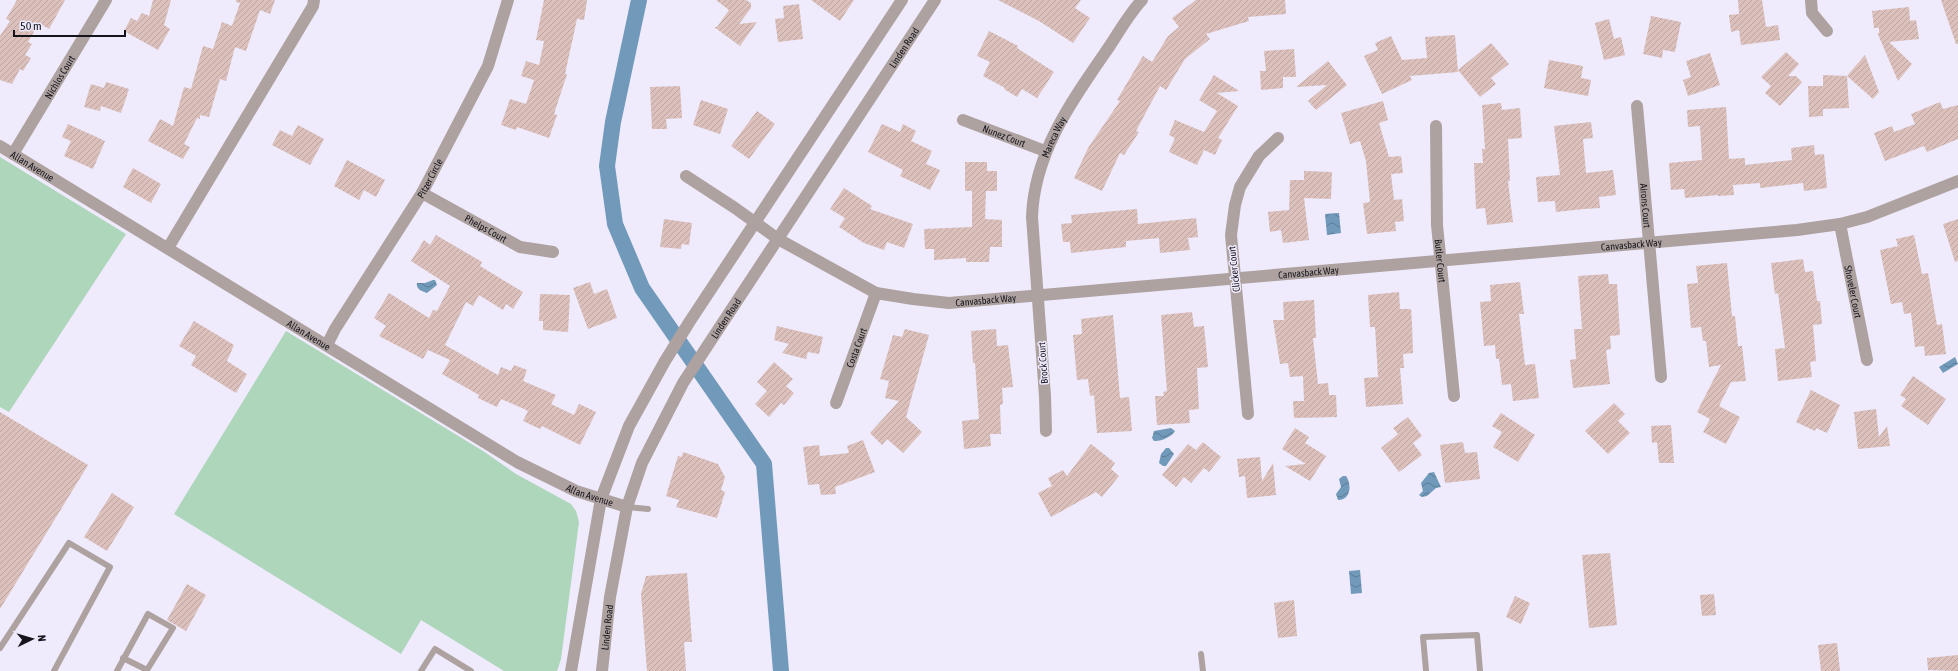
<svg xmlns="http://www.w3.org/2000/svg" width="1958" height="671" viewBox="0 0 1958 671" font-family="'Asap Condensed',sans-serif">
	<style>
		.grass { fill: #add6bb }
		.water { fill: url(#water-waves) }
		.lines { fill: none; stroke-linecap: round; stroke-linejoin: round }
		.canal { stroke: #719aba; stroke-width: 16 }
		.building { fill: url(#building-hatch) }
		.service { stroke: #ada2a0; stroke-width: 6 }
		.minor { stroke: #ada2a0; stroke-width: 12 }
		.tertiary { stroke: #ada2a0; stroke-width: 12 }
		.labels { text-anchor: middle; dominant-baseline: central; stroke-width: 3; stroke-linejoin: round; paint-order: stroke }
		.street-label { font-size: 10px; fill: #16141b; stroke: #efeafc }
	</style>
	<defs>
		<pattern id="water-waves" width="16" height="10" patternUnits="userSpaceOnUse"><rect width="16" height="10" fill="#719aba"/><path d="M0 5q4-4 8 0t8 0" fill="none" stroke="#5c7c96"/></pattern>
		<pattern id="building-hatch" width="6" height="6" patternUnits="userSpaceOnUse"><rect width="6" height="6" fill="#dbc0bc"/><path d="M-1 1l2-2M0 6l6-6M5 7l2-2" fill="none" stroke="#bba4a1"/></pattern>
	</defs>
	<rect width="100%" height="100%" fill="#efeafc"/>
	<path class="grass" d="M0,157l126,77 -117,178 -9,-5z
		M286,331l197,120 33,23 55,30 5,7 3,11 -18,137 -4,12h-53l-83,-51 -20,34 -227,-140z"/>
	<path class="water" d="M1339,213l2,20 -14,2 -2,-21z
		M433,280h2l2,5 -10,8c-6,-2 -11,-4 -10,-10h8z
		M1955,357l3,7 -15,9 -4,-6z
		M1171,428l4,3c-2,5 -15,11 -21,10l-2,-3 2,-7z
		M1166,448h3l5,6 -8,12h-3l-4,-3 2,-9z
		M1434,472l7,15 -5,1 -9,8 -5,1 -3,-2 4,-4 -2,-8 8,-10z
		M1343,476h3c6,8 5,24 -8,24l-2,-6 5,-7 -2,-8z
		M1360,570l2,23 -11,1 -2,-23z"/>
	<g class="lines">
		<path class="canal" d="M639,0l-26,122 -6,44 8,58 27,64 122,176 17,207"/>
	</g>
	<path class="building" d="M17,0h48l-16,29 -10,-6 -11,19 4,2 -7,11 6,3 -8,13 -3,-2 -8,15 -12,-4v-44l10,-15 -4,-2z
		M153,0h18l-7,25 6,4 -12,21 -34,-19 7,-13 6,3 5,-8 7,3z
		M236,0h39l-5,14 -10,-4 -14,41 -11,-4 -9,34 -6,-2 -11,38 -9,-2v4l-3,-1 -13,26 6,3 -7,12 -35,-18 12,-22 13,7 11,-39 7,2 12,-43 10,3 9,-27 10,4 8,-23 -4,-1z
		M544,0h43l-3,20 -7,-1 -12,55h2l-13,40 3,1 -8,23 -32,-11 -1,3 -15,-5 9,-26 16,5 8,-24 -13,-4 5,-15 13,4 5,-24 -8,-1z
		M716,0h30l5,3v5l-12,16 18,-2 -17,24 -26,-19h3l12,-17z
		M811,0h43l-14,21z
		M998,0h83l-6,8 15,10 -17,25 -34,-22z
		M1196,0h89l1,14 -38,3 1,4 -43,13 4,5 -25,20 -19,31 -6,-4 -24,45 3,1 -15,23 -4,-2 -18,38 -28,-13 14,-30 32,-47 -3,-1 26,-44 9,6 16,-26 11,-9 -7,-9z
		M1738,0h24l4,27 12,-2 2,15 -39,5 -2,-15 -8,2 -2,-17 10,-1z
		M1941,0h17v44h-2z
		M799,4l4,35 -25,3 -3,-23 9,-1 -1,-12z
		M1909,7l1,14 6,-1 3,19 -30,3 23,22 -14,17 -21,-49 2,2v-6h-5l-2,-17z
		M1651,16l30,6 -6,30 -12,-2 -1,8 -19,-4z
		M1609,19l5,20 7,-2 4,18 -21,5 -9,-37z
		M989,31l29,15 -1,2 37,24 -17,26 -15,-9 -5,8 -13,-8 1,-1 -22,-12 7,-14 -13,-6z
		M1455,35l3,37 -48,4 2,4 -30,14 -18,-38 14,-6 -3,-7 16,-7 11,24 25,-2 -2,-21z
		M1491,43l18,21 -18,14 5,6 -16,13 -22,-27z
		M1294,49l2,28h-13v11l-22,2 -1,-19h6l-2,-20z
		M1786,52l13,12 -11,12h8l6,6 -22,24 -15,-13 6,-7 -10,-9z
		M1710,53l10,32 -32,11 -5,-16 8,-3 -5,-16z
		M1865,55l14,37 -6,7 -26,-23 2,32 -26,1v7l-14,1 -1,-31h15v-11l24,1z
		M1549,60l34,6 -2,12 10,2 -3,16 -44,-8z
		M1328,61l19,24 -31,25 -8,-9 19,-16 -31,2z
		M1214,75l25,16 -22,2 21,13 -20,32 4,2 -7,15 -11,-5 -7,15 -28,-13 6,-14 -6,-3 6,-15 29,12 13,-21 -18,-11z
		M106,82l23,7 -8,24 -20,-7 -1,5 -16,-4 7,-23 13,4z
		M680,86l2,32 -16,1 1,10h-15l-2,-42z
		M701,100l27,9 -8,25 -27,-9z
		M1383,101l5,19 -9,3 10,34 12,-1 2,17 -12,1 3,26 8,-1 2,22 -9,1 1,9 -29,3 -4,-31 7,-1 -4,-41 -6,-20 -10,3 -9,-31z
		M1940,102l3,7 15,-4v34l-31,13 -3,-6 -39,15 -11,-28 18,-7 2,6 21,-8 -4,-10z
		M1501,103l1,7 18,-2 2,30 -14,1 2,42h-2l5,41 -26,3 -2,-17 -9,1 -2,-46h9l-1,-14h3l-3,-44z
		M1726,107l3,52 16,-1v7l47,-5 -1,-12 23,-3 1,10 9,-1 3,34 -23,3 -1,-8 -43,5v-5l-27,2 1,10 -16,1v-1l-33,3 -1,-9 -13,1 -2,-27 33,-3 -2,-34 -12,1 -1,-17z
		M757,111l18,13 -26,35 -18,-13z
		M1591,122l2,16 -10,1 3,34 27,-3 3,25 -17,2 1,11 -16,1 -28,3 -1,-11 -17,1 -2,-25 24,-2 -6,-49z
		M68,124l37,17 -12,28 -29,-13 7,-15 -9,-4z
		M882,124l18,8 3,-8 13,7 -5,10 21,10 -6,13 14,6 -10,20 -30,-14 3,-6 -35,-18z
		M298,125l26,14 -14,26 -38,-20 8,-15 12,6z
		M347,160l38,20 -9,17 -12,-7 -5,10 -25,-14z
		M965,162h22v9h10v20h-11l-1,28 17,1v27h-12l-1,15h-23v-4l-32,2v-11h-9l-1,-20 48,-2v-36h-7z
		M133,168l28,16 -10,19 -28,-16z
		M1304,171l28,1 -1,27 -27,-1 5,42 -26,3 -2,-13 -11,2 -2,-20 21,-2 1,-30h14z
		M844,188l28,18 -2,3 43,15 -9,24 -17,-6 -3,8 -20,-7 -25,-16 6,-9 -15,-9z
		M1137,209l1,15 58,-6 2,19 -10,1 2,12 -30,3 -1,-15 -33,3v6l-55,6 -1,-11h-7l-2,-18 11,-1 -1,-8z
		M664,219l28,4 -3,22 -7,-1 -1,5 -21,-2z
		M1958,219v42l-3,1 -12,-38z
		M436,235l46,27 -2,4 43,26 -10,17 -7,-5 -3,6 -24,-15 -6,11 -7,-4 -21,43 53,30 3,-8 10,4 3,-6 13,5 -4,11 33,14 -5,9 23,11 5,-11 17,8 -16,33 -38,-19 -2,3 -17,-8 5,-10 -6,-3 -21,-9 -4,8 -19,-9 1,-3 -37,-21 8,-14 -22,-10 -5,9 -44,-23 7,-10 -12,-8 15,-25 40,25 4,-8 4,1 13,-25 -39,-25 13,-21 6,5z
		M1914,235l8,39 6,-1 9,52 5,-1 4,30 -21,2 -1,-10 -9,1 -4,-34 -7,1 -2,-12 -11,2 -11,-54 18,-4 -2,-7z
		M1803,259l2,13 8,-1 4,30h3l2,23 -9,1 3,36 -6,1 2,15 -34,4 -3,-32 10,-1 -7,-55 -3,1 -4,-31z
		M1727,263l5,53h3l3,30h4l4,35 -15,1 -12,24 21,11 -14,27 -23,-12 7,-13 -13,-7 24,-47 -12,2 -3,-26h-3l-2,-14 -10,1 -4,-44 11,-1 -2,-17z
		M1608,274l1,10h8l3,51 -10,1 1,13 -5,1 4,34 -37,4 -3,-28 6,-1 -2,-30h8l-4,-53z
		M590,282l4,12 13,-5 10,29 -29,11 -15,-41z
		M1520,282l4,32h-5l6,51 10,-1 4,34 -26,3 -2,-17 -9,1 -3,-26h-3l-1,-14 -11,1 -4,-44 11,-1 -1,-16z
		M1399,292l1,17h11l1,15 1,29 -10,1 1,14h-4l3,36 -37,3 -2,-29 14,-1 -3,-50h-5l-2,-32z
		M540,294l30,1 -2,37 -25,-2v-9h-4z
		M1314,300l2,38h-3l5,46 10,-1 1,12h7l1,22 -43,1 -1,-17h11l-1,-25 -13,1 -2,-14 -8,1 -7,-44h11l-1,-18z
		M1192,312l2,15 10,-1 4,41 -11,1 2,41 -10,1 1,13 -33,2 -2,-29h9l-1,-4 4,-1 -6,-76z
		M1113,315l7,83 9,-1 3,34 -35,2 -3,-38 -4,1 -2,-17 -11,1 -4,-45 9,-1 -1,-15z
		M194,321l40,24 -7,16 20,13 -11,19 -45,-28 5,-9 -17,-10z
		M777,326l46,11 -4,17 -11,-2 -2,7 -24,-6 7,-9 -15,-4z
		M905,329l24,6 -23,82 16,15 -19,21 -16,-14 -5,6 -12,-12 29,-32 -14,-3 4,-17 -9,-2 13,-44 9,2z
		M996,329l1,17 11,-1 5,42 -11,1 1,16 -3,1 1,29h-11l1,12 -27,3 -2,-28 17,-2 -4,-56h-2l-2,-32z
		M774,362l19,17 -7,7 8,7 -10,12 -3,-2 -12,14 -14,-13 12,-13 -10,-9z
		M1913,376l33,23 -18,26 -27,-19 5,-7 -6,-4z
		M1811,390l29,15 -13,28 -11,-5 -1,3 -19,-9z
		M1614,403l11,11 -7,7 12,12 -22,21 -23,-23z
		M1876,409l3,28 8,-11 3,20 -32,3 -4,-37z
		M0,412l88,53 -88,144z
		M1501,413l34,22 -17,27 -25,-15 9,-15 -10,-6z
		M1408,417l14,19 -9,7 9,12 -23,17 -18,-24 17,-14 -5,-6z
		M1671,425l3,38h-15l-2,-21 -5,1 -1,-17z
		M1295,428l14,9 -4,6 21,13 -16,25 -25,-15 21,-2 -24,-15z
		M863,440l12,32 -40,15 1,7 -15,1 -2,-11 -11,1 -5,-38 16,-2 1,11 29,-3 -2,-7z
		M1203,442l18,15 -12,15 -5,-4 -13,15 -7,-6 -8,10 -14,-12 26,-31 8,6z
		M1463,442l2,11 12,-1 3,27 -35,4 -5,-38z
		M1091,444l24,19 -4,6 8,7 -17,21 -6,-5 -45,25 -13,-24 14,-7 -4,-8 15,-8 4,6z
		M683,452l35,12 7,13 -4,13 4,2 -8,26 -41,-11 3,-7 -13,-4 12,-40 4,1z
		M1260,457l2,24 11,-18 3,32 -29,3 -2,-22 -6,1 -2,-18z
		M112,493l22,14 -27,44 -23,-14z
		M1610,553l7,72 -28,3 -7,-73z
		M687,573l5,69h-8l2,29h-39l-6,-77 5,-18z
		M187,584l19,11 -20,36 -19,-11z
		M1714,594l2,21 -14,1 -2,-21z
		M1515,596l15,7 -9,21 -15,-7z
		M1294,600l3,36 -19,2 -4,-35z
		M1837,643l3,28h-19l-3,-26z
		M1958,655v16l-30,-1 -1,-12z"/>
	<g class="lines">
		<path class="service" d="M627,507l21,2
			M0,648l69,-105 41,24 -56,104
			M1201,654l2,17
			M1426,670l-3,-33 54,-2 3,36
			M117,671l31,-57 25,14 -26,42 -24,-12
			M421,671l14,-22 36,22"/>
		<g class="minor">
			<path d="M1811,0l1,13 15,18"/>
			<path id="s1" d="M1637,106l24,271"/>
			<path id="s2" d="M963,120l82,31"/>
			<path id="s3" d="M1436,126l1,99 17,171"/>
			<path id="s4" d="M0,146l517,316 59,29 51,16"/>
			<path id="s5" d="M13,154l93,-154"/>
			<path id="s6" d="M686,176l49,32 43,31 98,54 37,6 36,4 848,-73 43,-6 27,-7 91,-36"/>
			<path id="s7" d="M422,193l98,54 33,5"/>
			<path id="s8" d="M1840,224l27,136"/>
			<path d="M168,248l145,-242 1,-6"/>
			<path id="s9" d="M327,345l8,-16 87,-136 66,-127 20,-66"/>
			<path id="s10" d="M836,403l40,-110"/>
			<path d="M1248,414l-17,-179 4,-30 5,-18 19,-31 19,-18"/>
			<path id="s11" d="M1046,431l-1,-35 -13,-179c2,-65 41,-118 77,-170 10,-15 20,-33 33,-47"/>
		</g>
		<g class="tertiary">
			<path d="M571,671l30,-172 28,-73 36,-65 25,-40 212,-321"/>
			<path id="s12" d="M602,671l8,-74 17,-90 15,-44 41,-80 252,-383"/>
		</g>
	</g>
	<g class="labels">
		<g class="street-label">
			<text stroke="none"><textPath href="#s12" startOffset="704">Linden Road</textPath></text>
			<text stroke="none"><textPath href="#s5" startOffset="90">Nichlos Court</textPath></text>
			<text stroke="none"><textPath href="#s2" startOffset="44">Nunez Court</textPath></text>
			<text stroke="none"><textPath href="#s11" startOffset="298">Mareca Way</textPath></text>
			<text stroke="none"><textPath href="#s4" startOffset="38">Allan Avenue</textPath></text>
			<text stroke="none"><textPath href="#s9" startOffset="196">Pitzer Circle</textPath></text>
			<text stroke="none"><textPath href="#s1" startOffset="100">Airons Court</textPath></text>
			<text stroke="none"><textPath href="#s7" startOffset="73">Phelps Court</textPath></text>
			<text stroke="none"><textPath href="#s6" startOffset="982">Canvasback Way</textPath></text>
			<text stroke="none"><textPath href="#s3" startOffset="135">Butler Court</textPath></text>
			<text transform="translate(1234 269) rotate(-96)">Clicker Court</text>
			<text stroke="none"><textPath href="#s6" startOffset="658">Canvasback Way</textPath></text>
			<text stroke="none"><textPath href="#s8" startOffset="69">Shoveler Court</textPath></text>
			<text stroke="none"><textPath href="#s6" startOffset="334">Canvasback Way</textPath></text>
			<text stroke="none"><textPath href="#s12" startOffset="380">Linden Road</textPath></text>
			<text stroke="none"><textPath href="#s4" startOffset="362">Allan Avenue</textPath></text>
			<text stroke="none"><textPath href="#s10" startOffset="59">Costa Court</textPath></text>
			<text transform="translate(1043 363) rotate(-94)">Brock Court</text>
			<text stroke="none"><textPath href="#s4" startOffset="686">Allan Avenue</textPath></text>
			<text stroke="none"><textPath href="#s12" startOffset="44">Linden Road</textPath></text>
		</g>
	</g>
	<g transform="translate(32 639) rotate(85)" stroke="#efeafc" stroke-width="3" paint-order="stroke">
	<path d="M0-3L7 15L0 10L-7 15Z" fill="#16141b"/>
	<text y="-6" font-size="11" font-weight="bold" text-anchor="middle" fill="#16141b">N</text>
	</g>
	<path d="M14 30v6h111v-6" fill="none" stroke="#16141b" stroke-width="2"/>
	<text x="20" y="30" font-size="12" fill="#16141b" stroke="#efeafc" stroke-width="3" paint-order="stroke">50 m</text>
</svg>
